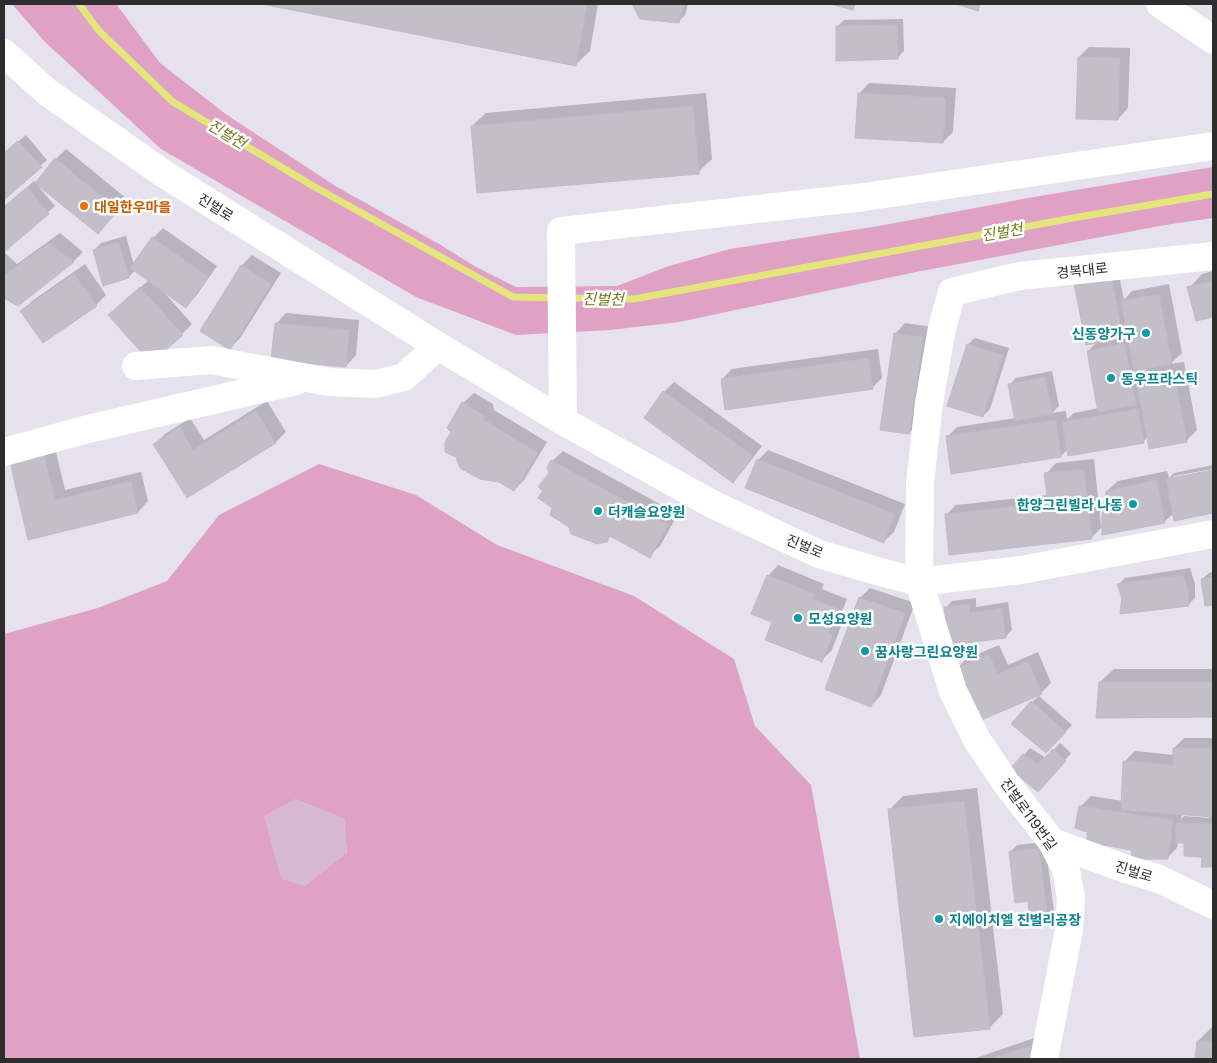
<svg xmlns="http://www.w3.org/2000/svg" width="1217" height="1063" viewBox="0 0 1217 1063" font-family="Inter,'Noto Sans KR',sans-serif">
	<style>
		.green { fill: #dfa2c5; fill-rule: evenodd }
		.cemetery { fill: #d6b9ce }
		.shadow { fill: #0003; fill-rule: evenodd }
		.lines { fill: none; stroke-linecap: round; stroke-linejoin: round }
		.stream { stroke: #e2e67d; stroke-width: 7 }
		.building { fill: #c3bfc9; stroke: #c0bac9 }
		.minor { stroke: #fff; stroke-width: 28 }
		.food-dot { fill: #e8710a; stroke: #fff; stroke-width: 2 }
		.culture-dot { fill: #0f9aa8; stroke: #fff; stroke-width: 2 }
		.labels { text-anchor: middle; dominant-baseline: central; stroke-width: 5; stroke-linejoin: round; paint-order: stroke }
		.food-label { font-size: 14px; font-weight: bold; fill: #c56008; stroke: #fff; text-anchor: start }
		.street-label { font-size: 14px; fill: #2d2d2d; stroke: #fff }
		.culture-label { font-size: 14px; font-weight: bold; fill: #0d838f; stroke: #fff; text-anchor: start }
		.water-label { font-size: 15px; font-style: italic; fill: #6f7b17; stroke: #fff }
	</style>
	<rect width="100%" height="100%" fill="#e5e1ed"/>
	<path class="green" d="M12,4h104l44,59 67,52 110,72 102,57 37,23 40,20 101,-1 52,-20 61,-17 149,-23 155,-29 179,-30v51l-48,7 -249,47 -237,50 -69,8 -94,5 -100,-38 -255,-148 -116,-107z
		M319,464l97,31 81,50 137,51 100,63 21,67 56,59 49,274h-856v-425l94,-26 69,-27 52,-66zM295,799l49,20 3,35z"/>
	<path class="cemetery" d="M295,799l49,19 3,35 -42,33 -24,-7 -17,-63z"/>
	<path class="shadow" d="M268,4h330l-8,47 -14,13z
		M634,4h54l-3,11 -7,7 -37,-4z
		M903,19l1,32 -7,7 -60,-31 7,-7z
		M1089,47l41,1 -2,60 -10,11 -39,-62z
		M869,83l87,5 -3,44 -10,10 -84,-48z
		M706,93l6,66 -14,13 -226,-46 14,-13z
		M26,135l21,25 -43,38v-44z
		M66,149l61,50 -29,34 -42,-74z
		M34,181l21,25 -51,44v-43z
		M163,228l54,38 -21,30 -10,10 -23,-15 29,33 -10,10 -62,-29 29,-25 -14,-10 -6,7 -35,-27 7,-7 25,-7 8,29 19,-27z
		M60,233l23,19 -10,10 -55,42 -14,-7v-45l13,12z
		M252,255l29,18 -41,65 -10,10 -29,-17 41,-66z
		M85,264l21,31 -10,10 -74,6 10,-10z
		M1118,270l6,30 8,-9 37,-7 13,69 -12,11 14,-2 13,68 -11,11 -38,-4 -5,5 -75,7 -7,7 -109,16 -5,-35 10,-10 59,-9 -7,-33 7,-7 36,-7 7,35 -7,7 14,-2 1,8 7,-6 25,-5 -11,-57 10,-10 -22,-57zM1128,331l1,7 -10,2zM1149,367l-11,11 -1,-8z
		M1213,271v45l-16,4 -8,-32 13,-14z
		M286,313l73,7 -3,35 -10,11 -70,-42z
		M905,323l28,4 -14,96 -10,10 -14,-99z
		M975,338l34,10 -19,61 -7,7 -15,-72z
		M878,349l4,29 -10,10 -150,-9 10,-10z
		M674,382l88,64 -19,25 -10,10 -69,-89z
		M474,393l19,11 1,6 53,32 -23,38 -10,10 -57,-34 -5,-25 11,-28z
		M267,401l19,31 -10,10 -88,55 -33,-53 10,-10 25,-16 14,22z
		M54,444l11,46 76,-18 7,29 -10,11 -109,26 -18,-75z
		M768,450l137,54 -11,28 -11,10 -125,-82z
		M563,451l115,63 -18,32 -11,10 -38,-21 -5,5 -36,-14 -17,-18 -8,-17 7,-30z
		M1094,459l7,67h2l-12,12 -145,-23 10,-10 92,-10 -2,-21 10,-11z
		M1213,465v4l-40,7v3l40,-8v41l-38,7 -1,-6 -9,8 -58,-30 11,-10 49,-10 2,7 5,-5z
		M778,565l46,19 -2,5 25,10 -9,23 3,4 -9,24 -10,10 -49,-39 -5,-45z
		M1190,568l5,16v14l-7,7 -65,-7 -5,-13 7,-7z
		M1213,572v32h-7l-4,-25 7,-6z
		M870,588l45,15 -34,92 -10,11 -11,-108z
		M976,598v9l32,-5 4,28 -7,7 -59,-29 6,-7z
		M999,645l9,20 30,-13 13,31 -10,10 -85,-23 10,-11z
		M1114,669h99v47l-115,1 2,-35z
		M1039,696l33,29 -26,26 -14,-49z
		M1184,738h29v128h-10v-11l-17,-13h-8l-1,6 -10,10 -34,-9 -56,-21 4,-22 10,-10 32,5 1,-39 11,-11 39,4v-7zM1182,813l27,2v3l-25,-2 -3,3z
		M1060,743l11,10 -26,31 -21,-29 6,-7 16,10z
		M977,788l26,226 -13,13 -75,9 -26,-226 14,-14z
		M1045,842l9,70 -6,7 -19,-19 -19,-48 7,-7z
		M1213,1026v33h-16l1,-18z
		M1040,1036l-2,23h-65z"/>
	<g class="lines">
		<path class="stream" d="M79,4l20,27 74,71 140,84 200,111 43,1
			M567,298l67,1 439,-81 140,-24"/>
	</g>
	<path class="building" d="M262,4h325l-11,62z
		M632,4h52l-5,19 -39,-4z
		M830,4h25l-2,6z
		M956,4h24l-2,7z
		M897,25l1,34 -62,2v-35z
		M1078,57l42,1 -2,62 -42,-1z
		M858,93l88,5 -3,45 -88,-5z
		M693,106l6,68 -222,19 -6,-67z
		M18,141l24,26 -38,33v-47z
		M55,158l63,52 -20,24 -63,-51z
		M27,187l22,27 -45,38v-45z
		M152,237l56,40 -22,31 -56,-40z
		M119,242l10,36 -26,8 -10,-36z
		M49,243l25,19 -56,44 -14,-8v-26l2,2z
		M241,265l30,19 -41,66 -30,-19z
		M74,274l23,32 -54,37 -23,-32z
		M1111,276l12,62 -37,7 -12,-62z
		M1213,281v36l-17,4 -9,-34z
		M140,287l43,48 -32,28 -43,-48z
		M1159,294l13,70 -38,7 -13,-70z
		M275,323l74,7 -3,37 -75,-7z
		M894,333l29,4 -14,97 -29,-4z
		M1124,343l12,62 -38,7 -11,-61z
		M967,344l36,11 -20,62 -36,-11z
		M868,358l5,31 -148,21 -4,-31z
		M1174,371l13,71 -38,7 -13,-70z
		M1045,377l8,37 -38,7 -7,-37z
		M663,391l90,65 -20,27 -89,-65z
		M462,402l21,13 1,5 54,33 -24,38 -15,-9 -19,-3 -20,-11 -4,-11 -11,-5v-10l6,-10 -4,-4z
		M1138,409l6,34 -76,13 -6,-34z
		M256,411l20,32 -89,55 -34,-54 27,-17 13,23z
		M1056,420l5,37 -110,17 -5,-38z
		M44,454l11,46 76,-19 7,32 -110,27 -18,-78z
		M757,459l138,55 -11,29 -139,-55z
		M551,460l117,65 -18,33 -40,-22 -3,6 -10,2 -26,-10 -2,-7 -19,-12 2,-7 -14,-10 5,-7 -5,-4 11,-14 -2,-5z
		M1084,469l8,70 -143,16 -4,-41 103,-11 -4,-30z
		M1213,470v43l-39,8 -8,-42z
		M1157,480l8,43 -63,12v-18l4,-26z
		M767,575l48,19 -2,5 25,10 -10,24 4,4 -10,25 -57,-22 7,-18 -21,-8z
		M1183,575l5,16 1,15 -69,8 2,-16 -5,-14z
		M1213,577v28l-8,1 -4,-27z
		M859,597l46,16 -34,94 -46,-18z
		M969,604l1,9 32,-5 4,30 -57,7 -5,-38z
		M989,655l9,19 30,-13 14,33 -65,28 -22,-53z
		M1099,682h114v35l-117,1z
		M1031,701l35,31 -20,21 -35,-29z
		M1173,748h40v69l-92,-7 2,-49 50,4z
		M1053,749l13,12 -28,31 -28,-23 13,-15 15,10z
		M964,801l26,228 -76,8 -26,-228z
		M1079,806l94,14 -5,39h-36l-1,-9 -44,-8v-10l-12,-4z
		M1176,823l37,1v43h-12l1,-10 -18,-1v-13h-8z
		M1039,848l9,72 -18,3 -2,-22 -13,2 -6,-51z
		M1197,1041h16v18h-18z
		M1031,1046l-2,13h-39l20,-7z"/>
	<g class="lines">
		<path class="minor" d="M1160,4l53,36
			M4,53l43,39 117,82 274,172 125,75 149,83 107,50 58,17 42,11 102,-12 192,-36
			M136,366l75,-6 118,22 47,2 28,-7 34,-31
			M563,421l-2,-190 303,-34 349,-51
			M4,452l84,-23 208,-48
			M1052,842l74,27 33,10 54,26
			M1044,1059l25,-129 2,-32 -5,-29 -14,-27 -46,-59 -29,-43 -24,-49 -34,-109 1,-99 9,-80 13,-75 10,-36 68,-16 193,-20"/>
	</g>
	<circle class="food-dot" cx="84" cy="206" r="5"/>
	<g class="culture-dot">
		<circle cx="1146" cy="333" r="5"/>
		<circle cx="1111" cy="378" r="5"/>
		<circle cx="1133" cy="504" r="5"/>
		<circle cx="598" cy="511" r="5"/>
		<circle cx="798" cy="618" r="5"/>
		<circle cx="865" cy="651" r="5"/>
		<circle cx="939" cy="919" r="5"/>
	</g>
	<g class="labels">
		<g class="food-label">
			<text x="94" y="206">대일한우마을</text>
		</g>
		<g class="street-label">
			<text transform="translate(216 207) rotate(32)">진벌로</text>
			<text transform="translate(1082 270) rotate(-6)">경복대로</text>
			<text transform="translate(805 546) rotate(23)">진벌로</text>
			<text transform="translate(1029 814) rotate(54)">진벌로119번길</text>
			<text transform="translate(1134 871) rotate(17)">진벌로</text>
		</g>
		<g class="culture-label">
			<text x="1136" y="333" text-anchor="end">신동양가구</text>
			<text x="1121" y="378">동우프라스틱</text>
			<text x="1123" y="504" text-anchor="end">한양그린빌라 나동</text>
			<text x="608" y="511">더캐슬요양원</text>
			<text x="808" y="618">모성요양원</text>
			<text x="875" y="651">꿈사랑그린요양원</text>
			<text x="949" y="919">지에이치엘 진벌리공장</text>
		</g>
		<g class="water-label">
			<text transform="translate(227 134) rotate(31)">진벌천</text>
			<text transform="translate(1002 232) rotate(-10)">진벌천</text>
			<text transform="translate(603 299) rotate(1)">진벌천</text>
		</g>
	</g>
	<rect width="1217" height="1063" fill="none" stroke="#2d2d2d" stroke-width="10"/>
</svg>
